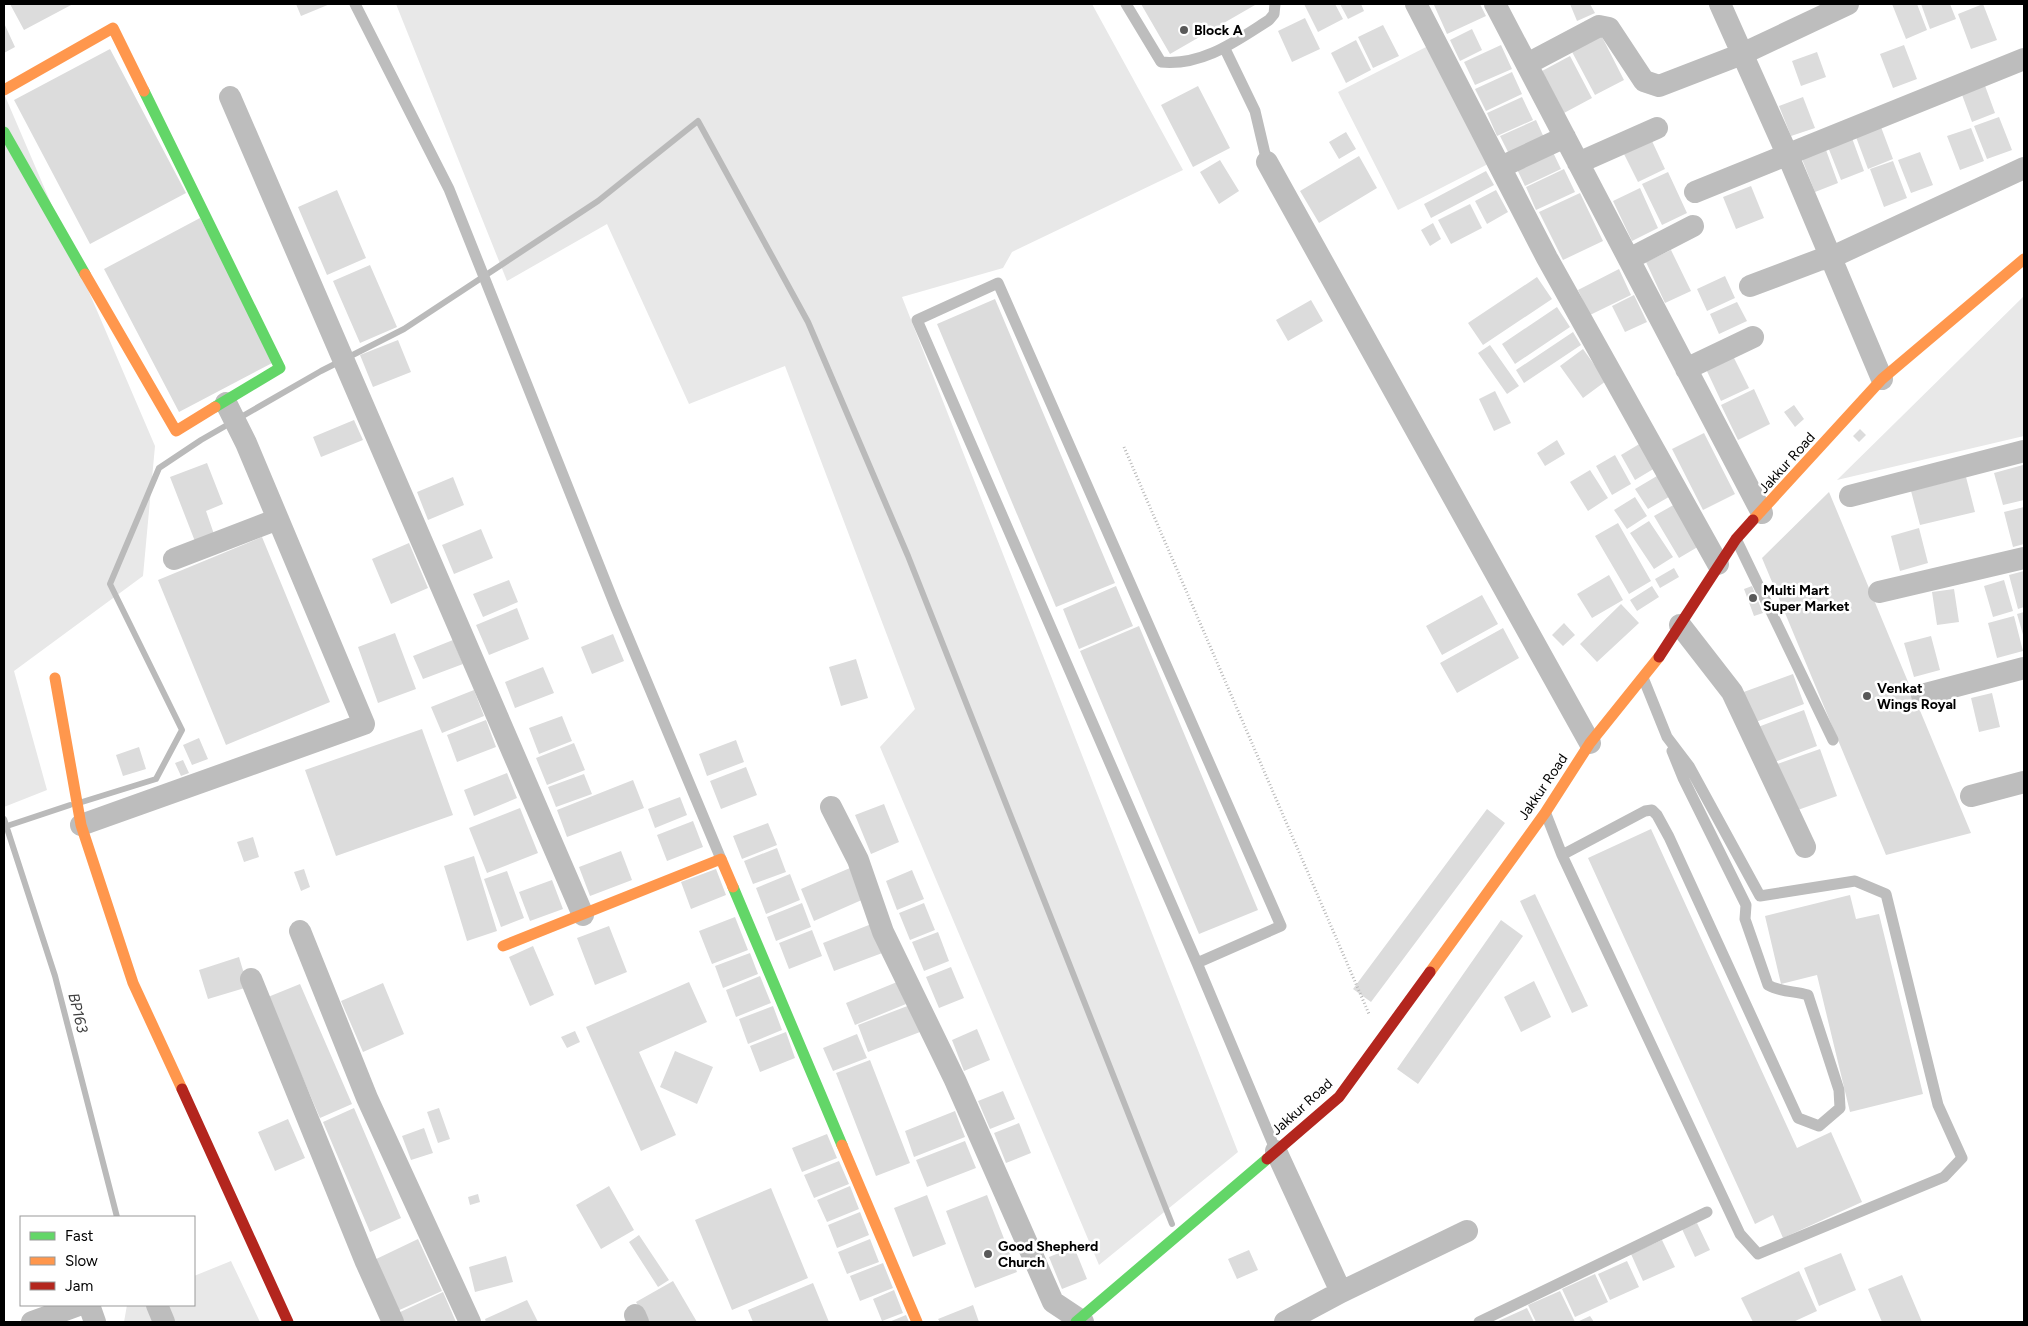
<svg xmlns="http://www.w3.org/2000/svg" width="2028" height="1326" viewBox="0 0 2028 1326" font-family="Figtree,sans-serif">
	<style>
		.green { fill: #e8e8e8 }
		.lines { fill: none; stroke-linecap: round; stroke-linejoin: round }
		.stream { stroke: #bababa; stroke-width: 6 }
		.building { fill: #dcdcdc }
		.path { stroke: #b8b8b8; stroke-width: 3; stroke-dasharray: 1 2.5; stroke-linecap: butt }
		.lane { stroke: #bdbdbd; stroke-width: 11 }
		.street { stroke: #bdbdbd; stroke-width: 22 }
		.fast { stroke: #63d668; stroke-width: 11 }
		.slow { stroke: #ff974d; stroke-width: 11 }
		.jam { stroke: #b3261e; stroke-width: 11 }
		.poi-dot { fill: #595959; stroke: #fff; stroke-width: 2 }
		.labels { text-anchor: middle; dominant-baseline: central; stroke-width: 5; stroke-linejoin: round; paint-order: stroke }
		.poi-label { font-size: 14px; font-weight: bold; fill: #000; stroke: #fff; text-anchor: start }
		.street-label { font-size: 14px; fill: #000; stroke: #fff }
		.water-label { font-size: 15px; font-style: italic; fill: #3e3e3e; stroke: #fff }
	</style>
	<rect width="100%" height="100%" fill="#fff"/>
	<path class="green" d="M396,4h696l91,166 -171,82 -9,16 -101,29 336,855 -139,113 -219,-518 35,-38 -130,-343 -96,38 -82,-180 -100,57z
		M1428,46l60,118 -90,46 -60,-118z
		M5,96l150,350 -12,130 -129,95 33,119 -43,17z
		M2024,296v140l-187,44z
		M231,1261l29,61h-136l3,-17h67v-29z"/>
	<g class="lines">
		<path class="stream" d="M82,802l74,-23 26,-49 -72,-146 49,-116 42,-28 120,-69 83,-42 194,-128 100,-80 110,201 100,234 264,668
			M4,819l51,157 62,241
			M4,827l66,-22"/>
	</g>
	<path class="building" d="M10,4h63l-49,26z
		M296,4h34l-29,12z
		M1141,4h113l1,1 -85,49z
		M1304,4h31l8,15 -25,13z
		M1340,4h21l3,7 -16,8z
		M1437,4h43l6,12 -39,18 -13,-29z
		M1570,4h20l5,9 -18,8z
		M1892,4h25l10,26 -21,9z
		M1921,4h29l6,15 -26,10z
		M1983,4l14,36 -26,9 -13,-35z
		M1305,18l15,31 -28,13 -14,-31z
		M4,23l11,24 -11,6z
		M1383,25l16,31 -26,12 -15,-31z
		M1472,29l10,21 -22,11 -10,-21z
		M1601,35l23,45 -29,15 -24,-45z
		M1356,40l15,30 -25,13 -15,-30z
		M1501,45l11,24 -37,16 -11,-23z
		M1904,45l13,34 -24,9 -13,-34z
		M110,49l76,144 -96,51 -76,-144z
		M1817,52l9,25 -25,9 -9,-25z
		M1570,56l22,42 -28,15 -22,-42z
		M1512,72l10,22 -36,17 -11,-22z
		M1984,83l11,30 -23,9 -11,-30z
		M1198,86l32,62 -37,19 -32,-62z
		M1522,97l11,23 -36,16 -10,-23z
		M1803,97l12,31 -24,8 -12,-30z
		M1999,117l13,33 -25,9 -13,-33z
		M1536,120l10,22 -35,16 -11,-22z
		M1881,127l12,32 -25,10 -12,-32z
		M1971,128l13,33 -24,9 -13,-34z
		M1346,132l10,17 -17,10 -10,-17z
		M1852,138l12,33 -23,9 -13,-33z
		M1652,141l13,28 -27,13 -14,-28z
		M1550,146l11,23 -36,17 -11,-23z
		M1826,150l12,33 -23,9 -13,-33z
		M1920,152l13,33 -22,8 -13,-33z
		M1359,156l18,32 -58,35 -19,-32z
		M1220,160l19,31 -20,13 -19,-32z
		M1893,161l14,37 -23,9 -14,-38z
		M1564,169l11,23 -39,18 -10,-23z
		M1486,171l8,14 -63,33 -7,-14z
		M1668,172l19,41 -25,12 -20,-41z
		M1751,186l13,32 -28,11 -13,-32z
		M1640,188l18,40 -26,13 -19,-40z
		M337,190l29,68 -39,17 -29,-68z
		M1496,190l12,22 -21,12 -12,-23z
		M1580,193l23,48 -40,19 -24,-48z
		M1470,204l12,24 -31,16 -13,-24z
		M200,218l76,143 -97,51 -75,-143z
		M1433,223l8,16 -11,7 -9,-16z
		M1671,250l20,41 -26,12 -19,-41z
		M370,265l27,62 -37,16 -27,-62z
		M1619,269l12,26 -41,20 -12,-25z
		M1725,276l10,22 -28,13 -10,-22z
		M1537,277l15,22 -69,46 -15,-22z
		M1634,295l13,27 -22,10 -13,-26z
		M995,299l120,284 -59,24 -119,-283z
		M1311,300l12,21 -35,20 -12,-21z
		M1737,302l10,19 -28,13 -9,-20z
		M1557,307l13,20 -55,37 -13,-20z
		M1573,332l8,13 -57,38 -8,-13z
		M398,340l13,32 -38,15 -13,-32z
		M1490,345l29,41 -12,8 -29,-41z
		M1583,349l23,32 -23,17 -23,-32z
		M1733,356l16,32 -28,13 -15,-32z
		M1754,389l16,35 -32,16 -17,-35z
		M1495,391l16,32 -17,8 -15,-32z
		M1794,405l10,14 -9,8 -11,-15z
		M354,420l9,20 -42,17 -8,-20z
		M1860,429l6,6 -7,7 -6,-6z
		M1704,433l31,61 -32,16 -31,-61z
		M1557,440l8,14 -20,12 -8,-13z
		M1641,443l14,25 -20,12 -14,-25z
		M1615,455l16,29 -19,11 -16,-29z
		M207,463l16,41 -17,7 9,26 -19,7 -26,-67z
		M2023,465l1,35 -21,5 -9,-32z
		M1590,470l18,28 -20,13 -18,-29z
		M1662,473l12,21 -26,15 -13,-20z
		M453,477l11,28 -36,15 -11,-28z
		M1966,477l9,35 -55,13 -9,-34z
		M1829,492l142,341 -85,22 -124,-297z
		M1635,497l12,19 -20,13 -13,-19z
		M1677,503l24,42 -22,13 -25,-42z
		M2024,507v37l-11,3 -9,-35z
		M1649,521l24,36 -19,12 -24,-36z
		M1618,523l33,58 -22,13 -34,-58z
		M1919,528l9,35 -28,8 -9,-35z
		M481,529l12,29 -39,16 -12,-29z
		M262,537l68,165 -104,43 -68,-165z
		M409,543l19,45 -37,16 -19,-45z
		M1674,568l5,9 -19,11 -5,-9z
		M2024,571v36l-6,2 -9,-34z
		M1609,575l14,25 -31,18 -15,-24z
		M509,580l9,22 -35,15 -10,-23z
		M2004,580l9,31 -20,6 -9,-31z
		M1116,586l17,40 -54,23 -16,-40z
		M1652,586l7,11 -22,14 -7,-11z
		M1752,586l11,27 -9,3 -10,-27z
		M1954,589l5,33 -22,3 -5,-33z
		M1482,595l16,29 -56,31 -16,-29z
		M1621,604l18,19 -42,39 -17,-18z
		M517,608l12,31 -40,16 -13,-30z
		M2024,612v26l-7,-24z
		M2014,616l9,35 -26,7 -9,-35z
		M1564,623l11,12 -12,11 -11,-11z
		M1139,626l119,284 -59,24 -119,-283z
		M1503,628l16,30 -62,35 -17,-30z
		M395,633l21,56 -38,14 -20,-56z
		M613,634l11,27 -32,13 -11,-27z
		M1931,636l9,34 -26,7 -10,-34z
		M453,640l10,24 -40,15 -10,-23z
		M856,659l12,39 -27,8 -12,-39z
		M543,667l11,26 -39,15 -10,-26z
		M1793,674l11,30 -51,19 -12,-30z
		M474,690l10,26 -42,17 -11,-26z
		M1992,693l8,34 -21,5 -8,-34z
		M1804,710l13,36 -45,17 -14,-36z
		M562,716l10,25 -33,13 -10,-26z
		M486,720l10,27 -39,15 -10,-27z
		M422,729l31,86 -117,41 -31,-86z
		M199,738l9,21 -16,6 -9,-20z
		M736,740l8,22 -37,14 -8,-22z
		M574,743l11,27 -38,15 -11,-27z
		M139,747l7,22 -23,7 -7,-21z
		M1820,749l17,47 -42,15 -18,-47z
		M183,760l6,13 -8,3 -6,-13z
		M746,767l11,28 -36,14 -11,-28z
		M507,773l10,25 -43,18 -10,-26z
		M584,774l8,20 -36,13 -8,-20z
		M633,780l11,28 -77,29 -10,-27z
		M680,797l7,18 -32,13 -7,-19z
		M884,804l15,38 -28,12 -16,-39z
		M520,808l18,45 -51,20 -18,-45z
		M1487,809l18,14 -134,179 -18,-13z
		M693,821l10,26 -36,14 -10,-26z
		M768,823l9,22 -35,14 -9,-23z
		M1651,829l146,319 34,-16 31,70 -79,36 -10,-23 -18,9 -167,-366z
		M253,837l6,20 -15,5 -7,-20z
		M777,848l9,24 -33,12 -9,-23z
		M621,851l11,29 -42,16 -11,-29z
		M474,856l23,75 -30,10 -23,-75z
		M850,868l14,31 -50,22 -13,-32z
		M304,869l6,18 -9,4 -7,-19z
		M716,869l10,26 -35,14 -10,-27z
		M912,870l12,29 -27,11 -11,-29z
		M507,871l17,47 -23,9 -17,-48z
		M790,874l10,26 -34,14 -10,-26z
		M552,880l11,29 -33,12 -11,-29z
		M1535,894l53,112 -16,7 -52,-112z
		M1850,895l6,24 23,-5 44,180 -73,18 -33,-137 -36,9 -16,-68z
		M802,903l9,24 -35,14 -9,-24z
		M924,903l11,27 -25,10 -11,-27z
		M735,917l13,33 -36,14 -13,-33z
		M1501,920l22,16 -105,148 -21,-15z
		M874,923l11,29 -51,19 -11,-28z
		M609,926l18,46 -32,13 -18,-47z
		M812,930l10,26 -33,13 -10,-26z
		M938,932l11,29 -25,10 -12,-29z
		M533,946l21,49 -24,11 -21,-49z
		M750,953l8,21 -35,14 -8,-22z
		M239,957l9,30 -40,12 -9,-29z
		M951,967l13,31 -25,10 -13,-31z
		M760,976l11,27 -35,14 -10,-27z
		M1534,981l17,36 -30,15 -17,-35z
		M689,982l18,40 -68,30 37,83 -35,16 -55,-124z
		M897,982l9,22 -51,21 -9,-22z
		M383,983l21,51 -41,18 -22,-51z
		M300,984l52,120 -32,14 -52,-121z
		M910,1005l10,27 -52,20 -10,-27z
		M773,1006l9,24 -34,14 -9,-25z
		M977,1029l13,31 -26,11 -12,-31z
		M575,1031l5,11 -13,6 -6,-11z
		M786,1032l9,26 -35,14 -10,-26z
		M857,1034l10,24 -34,13 -10,-23z
		M675,1051l38,16 -16,37 -37,-17z
		M870,1060l40,103 -34,13 -40,-103z
		M1003,1091l12,28 -25,10 -12,-28z
		M354,1108l47,110 -31,14 -47,-110z
		M439,1108l11,31 -12,4 -11,-31z
		M955,1111l10,26 -51,20 -9,-26z
		M288,1119l17,39 -30,13 -17,-39z
		M1019,1123l12,30 -25,10 -12,-30z
		M424,1128l9,25 -22,7 -9,-24z
		M827,1134l10,24 -35,14 -10,-24z
		M965,1141l11,27 -49,19 -11,-27z
		M839,1161l10,23 -35,14 -10,-23z
		M609,1186l25,44 -33,19 -25,-44z
		M850,1186l9,23 -32,13 -10,-22z
		M771,1188l37,90 -76,32 -37,-90z
		M478,1194l2,8 -10,3 -2,-8z
		M927,1195l19,49 -33,13 -19,-49z
		M987,1195l30,77 -42,16 -29,-77z
		M860,1212l9,23 -32,13 -9,-23z
		M1697,1223l13,27 -15,7 -13,-28z
		M639,1235l30,45 -11,7 -29,-45z
		M418,1239l24,52 -47,21 -23,-51z
		M870,1239l9,23 -32,12 -9,-22z
		M1662,1240l13,27 -32,14 -12,-27z
		M1074,1247l13,32 -25,10 -13,-32z
		M1249,1250l9,20 -21,9 -9,-20z
		M1841,1253l15,37 -37,16 -15,-38z
		M506,1256l7,26 -38,10 -6,-25z
		M1627,1261l12,26 -29,13 -12,-26z
		M883,1263l10,25 -33,13 -10,-25z
		M1799,1271l18,40 -24,11h-40l-12,-24z
		M1595,1274l13,28 -33,15 -13,-28z
		M1902,1275l20,47h-40l-14,-33z
		M673,1281l24,41h-50l-11,-20z
		M813,1283l16,39h-76l-5,-12z
		M894,1290l9,23 -21,8 -9,-22z
		M1560,1291l15,31h-39l-8,-17z
		M443,1292l13,30h-56l-4,-8z
		M527,1300l11,22h-52l-1,-3z
		M973,1305l6,17h-39l-2,-3z
		M1527,1308l7,14h-38z
		M906,1315l3,7h-20z
		M1590,1316l4,6h-17z"/>
	<g class="lines">
		<path class="path" d="M1124,447l245,567"/>
		<path class="lane" d="M355,4l94,185 167,419 105,251
			M1126,4l35,58c42,4 75,-21 108,-42l5,-6 1,-10
			M1225,49l30,62 12,51
			M1737,541l96,199
			M1546,814l16,41 178,379 18,20 186,-77 18,-19 -24,-53 -52,-211 -31,-13 -95,15 -71,-130 -22,-29 -23,-57
			M1562,855l83,-44 7,-1 5,5 12,22 129,281 21,8 21,-18 -1,-18 -31,-95c-14,-4 -28,-3 -40,-10l-23,-66 1,-14 -63,-127 -11,-27
			M1197,963l84,-37 -283,-643 -81,37 280,643 79,188
			M1479,1322l228,-110"/>
		<path class="street" d="M1416,4l131,254 171,306
			M1495,4l267,509
			M1720,4l68,152 94,223
			M1527,64l72,-38 10,2 35,53 15,5 83,-32 106,-50
			M230,97l353,818
			M1267,162l323,581
			M1578,163l79,-35
			M1501,167l64,-30
			M1695,192l329,-133
			M1629,259l64,-33
			M1750,286l69,-26 11,-2 194,-90
			M1686,369l67,-32
			M1850,496l174,-45
			M174,559l104,-40
			M1879,592l145,-34
			M1680,625l52,67 73,155
			M1922,695l102,-27
			M1971,796l53,-14
			M831,807l27,53 25,72 72,148 98,222 30,20
			M81,825l283,-101 -118,-281 -20,-40
			M300,931l67,167 103,224
			M251,979l115,283 27,60
			M1276,1151l65,141
			M89,1305l6,17
			M157,1305l7,17
			M635,1315l3,7
			M32,1322l47,-17
			M1285,1322l56,-30 126,-61"/>
		<path class="fast" d="M144,91l136,277 -65,39
			M4,132l81,142
			M733,887l109,258
			M1076,1322l191,-163"/>
		<path class="slow" d="M4,90l109,-62 31,63
			M85,274l91,157 39,-24
			M1753,520l129,-141 142,-120
			M55,678l26,147 52,158 49,106
			M503,946l218,-87 12,28
			M1430,972l115,-159 45,-70 69,-86
			M842,1145l75,177"/>
		<path class="jam" d="M1659,657l77,-118 17,-19
			M182,1089l106,233
			M1267,1159l72,-62 91,-125"/>
	</g>
	<g class="poi-dot">
		<circle cx="1184" cy="30" r="5"/>
		<circle cx="1753" cy="598" r="5"/>
		<circle cx="1867" cy="696" r="5"/>
		<circle cx="988" cy="1254" r="5"/>
	</g>
	<g class="labels">
		<g class="poi-label">
			<text x="1194" y="30">Block A</text>
			<text x="1763" y="590">Multi Mart<tspan x="1763" dy="16">Super Market</tspan></text>
			<text x="1877" y="688">Venkat<tspan x="1877" dy="16">Wings Royal</tspan></text>
			<text x="998" y="1246">Good Shepherd<tspan x="998" dy="16">Church</tspan></text>
		</g>
		<g class="street-label">
			<text transform="translate(1787 463) rotate(-48)">Jakkur Road</text>
			<text transform="translate(1543 787) rotate(-56)">Jakkur Road</text>
			<text transform="translate(1302 1107) rotate(-42)">Jakkur Road</text>
		</g>
		<g class="water-label">
			<text transform="translate(78 1013) rotate(76)">BP163</text>
		</g>
	</g>
	<rect width="2028" height="1326" fill="none" stroke="#000000" stroke-width="10"/>
	<rect x="20" y="1216" width="175" height="90" fill="#ffffff" stroke="#999999"/>
	<rect x="30" y="1232" width="25" height="8" fill="#63d668" stroke="#999999"/>
	<text x="65" y="1241" font-size="15" fill="#000000">Fast</text>
	<rect x="30" y="1257" width="25" height="8" fill="#ff974d" stroke="#999999"/>
	<text x="65" y="1266" font-size="15" fill="#000000">Slow</text>
	<rect x="30" y="1282" width="25" height="8" fill="#b3261e" stroke="#999999"/>
	<text x="65" y="1291" font-size="15" fill="#000000">Jam</text>
</svg>
